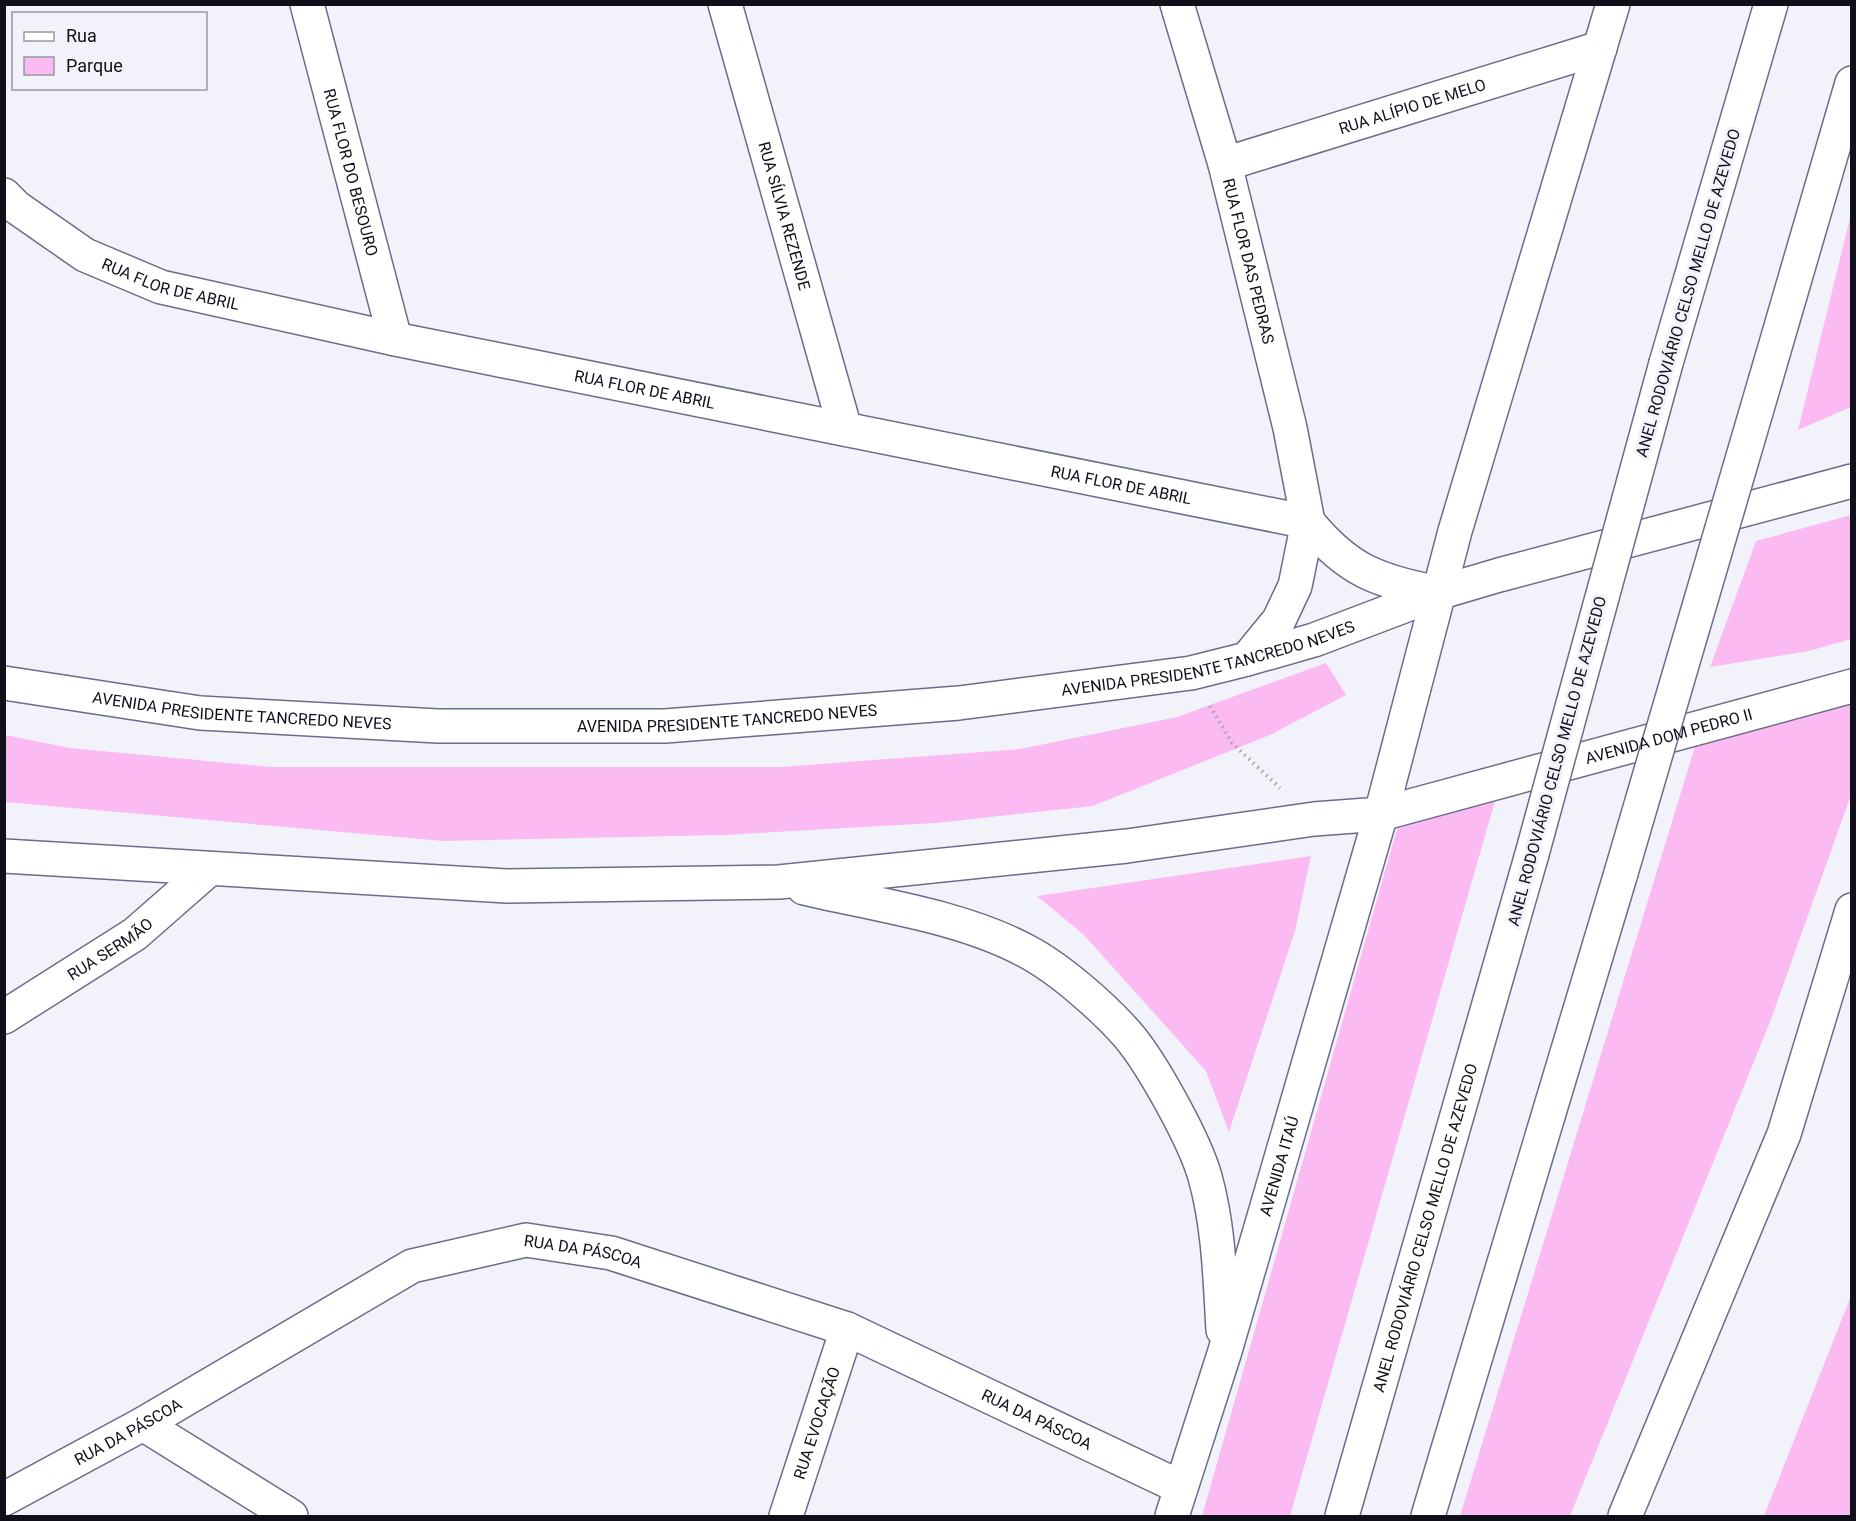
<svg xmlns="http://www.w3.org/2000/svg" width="1856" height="1521" viewBox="0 0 1856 1521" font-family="Roboto,sans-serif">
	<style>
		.green { fill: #fbbaf2 }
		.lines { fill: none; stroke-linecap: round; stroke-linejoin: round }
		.minor-casing { stroke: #6b6c8a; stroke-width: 36 }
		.major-casing { stroke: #6b6c8a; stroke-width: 36 }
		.highway-casing { stroke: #6b6c8a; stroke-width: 36 }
		.path { stroke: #a3a4ac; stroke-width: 4; stroke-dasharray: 1.5 4.5; stroke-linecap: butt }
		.minor { stroke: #fff; stroke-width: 33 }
		.major { stroke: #fff; stroke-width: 33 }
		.highway { stroke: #fff; stroke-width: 33 }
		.highway-bridge-casing { stroke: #6b6c8a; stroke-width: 36; stroke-linecap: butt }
		.highway-bridge { stroke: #fff; stroke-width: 33 }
		.labels { text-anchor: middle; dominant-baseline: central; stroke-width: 6; stroke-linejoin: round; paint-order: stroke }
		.street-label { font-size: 16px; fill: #10101b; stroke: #f2f3fa }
	</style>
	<rect width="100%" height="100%" fill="#f2f3fa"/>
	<path class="green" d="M1851,214v193l-53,23z
		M1851,515v124l-42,12 -99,16 46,-126z
		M1326,663l20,32 -76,40 -177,71 -157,17 -212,12 -281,6 -438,-39v-67l65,13 201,19h510l239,-18 157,-32z
		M1851,705v90l-81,227 -200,494h-110l240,-786z
		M1503,773l-213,743h-88l197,-694z
		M1311,856l-16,75 -66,201 -23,-61 -122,-136 -47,-39z
		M1851,1296v220h-87z"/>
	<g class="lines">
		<g class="minor-casing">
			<g id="minor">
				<path id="s1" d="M307,4l88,335"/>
				<path id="s2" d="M725,4l120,425"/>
				<path id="s3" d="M1177,4l48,160 65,264 18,94 -13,64 -16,34 -32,39"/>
				<path id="s4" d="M1225,164l375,-116"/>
				<path id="s5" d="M4,195l12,12 69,48 76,32 234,52 913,183"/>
				<path d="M1308,522c41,50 69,58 130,71"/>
				<path id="s6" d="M4,1017l131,-83 73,-64"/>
				<path d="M143,1424l148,92"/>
				<path id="s7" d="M4,1499l139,-75 269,-158 114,-26 85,13 236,76 333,158"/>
				<path id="s8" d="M786,1516l61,-187"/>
			</g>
		</g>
		<g class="major-casing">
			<g id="major">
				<path id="s9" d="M4,683l196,30 238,13h227l294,-23 232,-30 56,-14 67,-19 124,-47 61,-18 353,-94"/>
				<path id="s10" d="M4,856l503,30 272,-4 348,-36 187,-27 67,-5 471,-128"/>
				<path d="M804,888c72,17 157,28 222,63 33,17 77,56 101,83 25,29 68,107 78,143 14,50 15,102 18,153"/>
				<path id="s11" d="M1172,1516l53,-165 156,-537 74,-283 158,-527"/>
				<path d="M1625,1516l159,-382 68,-224"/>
			</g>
		</g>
		<g class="highway-casing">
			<g id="highway">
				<path d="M1666,363l105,-359"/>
				<path d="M1766,378l86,-295"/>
				<path id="s12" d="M1342,1516l190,-662"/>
				<path d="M1428,1516l193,-643"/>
			</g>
		</g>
		<path class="path" d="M1210,706l22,37 48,45"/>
		<use href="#minor" class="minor"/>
		<use href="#major" class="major"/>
		<use href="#highway" class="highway"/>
		<g class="highway-bridge-casing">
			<path id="highway-bridge" d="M1532,854l134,-491
				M1621,873l145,-495"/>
		</g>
		<use href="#highway-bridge" class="highway-bridge"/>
	</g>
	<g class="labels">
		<g class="street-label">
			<text stroke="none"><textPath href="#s4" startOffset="196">RUA ALÍPIO DE MELO</textPath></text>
			<text stroke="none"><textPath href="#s1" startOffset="174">RUA FLOR DO BESOURO</textPath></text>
			<text stroke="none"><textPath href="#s2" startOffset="220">RUA SÍLVIA REZENDE</textPath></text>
			<text stroke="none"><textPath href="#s3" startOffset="267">RUA FLOR DAS PEDRAS</textPath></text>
			<text stroke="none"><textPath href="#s5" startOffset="192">RUA FLOR DE ABRIL</textPath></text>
			<text transform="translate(1688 293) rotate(-74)">ANEL RODOVIÁRIO CELSO MELLO DE AZEVEDO</text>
			<text stroke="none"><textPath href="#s5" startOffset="678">RUA FLOR DE ABRIL</textPath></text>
			<text stroke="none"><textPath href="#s5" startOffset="1164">RUA FLOR DE ABRIL</textPath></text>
			<text stroke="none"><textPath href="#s9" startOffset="1212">AVENIDA PRESIDENTE TANCREDO NEVES</textPath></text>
			<text stroke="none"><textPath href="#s9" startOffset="240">AVENIDA PRESIDENTE TANCREDO NEVES</textPath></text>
			<text stroke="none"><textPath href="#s9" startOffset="726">AVENIDA PRESIDENTE TANCREDO NEVES</textPath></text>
			<text stroke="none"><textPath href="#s10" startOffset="1680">AVENIDA DOM PEDRO II</textPath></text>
			<text transform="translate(1557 761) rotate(-75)">ANEL RODOVIÁRIO CELSO MELLO DE AZEVEDO</text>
			<text stroke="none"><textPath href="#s6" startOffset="126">RUA SERMÃO</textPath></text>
			<text stroke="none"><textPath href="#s11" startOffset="366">AVENIDA ITAÚ</textPath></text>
			<text stroke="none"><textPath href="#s12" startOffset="300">ANEL RODOVIÁRIO CELSO MELLO DE AZEVEDO</textPath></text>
			<text stroke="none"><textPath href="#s7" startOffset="645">RUA DA PÁSCOA</textPath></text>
			<text stroke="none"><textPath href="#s7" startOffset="1131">RUA DA PÁSCOA</textPath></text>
			<text stroke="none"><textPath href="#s8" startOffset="98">RUA EVOCAÇÃO</textPath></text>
			<text stroke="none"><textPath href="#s7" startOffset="141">RUA DA PÁSCOA</textPath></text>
		</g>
	</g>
	<rect width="1856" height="1521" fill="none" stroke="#10101b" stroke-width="12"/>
	<rect x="12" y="12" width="195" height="78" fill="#f2f3fa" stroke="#9898a1" stroke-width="1.5"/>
	<rect x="24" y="32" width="30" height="9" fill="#ffffff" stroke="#9898a1" stroke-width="1.5"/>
	<text x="66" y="42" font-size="18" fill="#10101b">Rua</text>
	<rect x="24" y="57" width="30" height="18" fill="#fbbaf2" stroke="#9898a1" stroke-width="1.5"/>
	<text x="66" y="72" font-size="18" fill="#10101b">Parque</text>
</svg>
